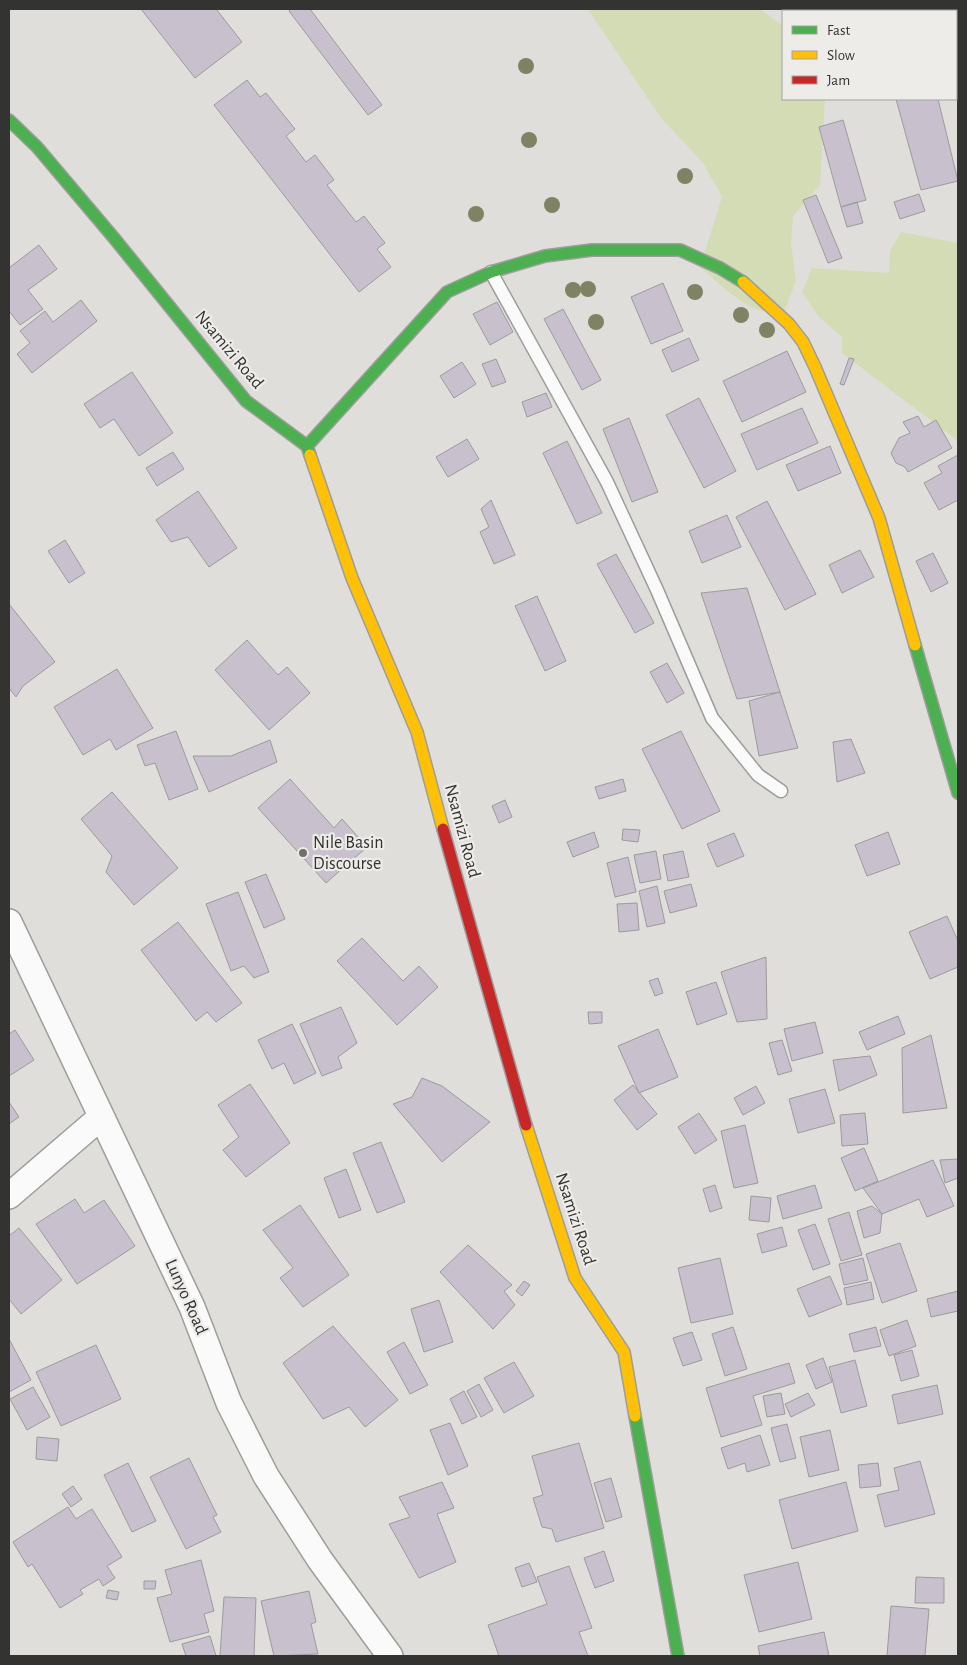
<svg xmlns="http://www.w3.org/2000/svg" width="967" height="1665" viewBox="0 0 967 1665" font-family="'Alegreya Sans',sans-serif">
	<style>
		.green { fill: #d4dcb6 }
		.building { fill: #c8c0cc; stroke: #9c9b9b }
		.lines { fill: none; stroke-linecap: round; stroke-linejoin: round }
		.lane-casing { stroke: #9d9d9b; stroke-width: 15 }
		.street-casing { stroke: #9d9d9b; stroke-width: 28 }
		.fast-casing { stroke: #9d9d9b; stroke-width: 14 }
		.slow-casing { stroke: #9d9d9b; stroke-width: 14 }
		.jam-casing { stroke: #9d9d9b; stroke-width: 14 }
		.path { stroke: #bdbdbd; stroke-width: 3; stroke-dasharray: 1 4; stroke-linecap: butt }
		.lane { stroke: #fafafa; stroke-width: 12 }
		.street { stroke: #fafafa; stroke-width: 25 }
		.fast { stroke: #4caf50; stroke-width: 11 }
		.slow { stroke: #ffc107; stroke-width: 11 }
		.jam { stroke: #c62828; stroke-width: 11 }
		.tree { fill: #7f8363 }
		.poi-dot { fill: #6f6f6c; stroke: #edece8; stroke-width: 2 }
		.labels { text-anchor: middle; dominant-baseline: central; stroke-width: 4.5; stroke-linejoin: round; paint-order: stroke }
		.street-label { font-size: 18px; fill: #333331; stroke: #edece8 }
		.poi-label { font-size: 18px; fill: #333331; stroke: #edece8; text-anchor: start }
	</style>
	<rect width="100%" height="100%" fill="#dfdedb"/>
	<path class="green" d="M588,9h168l7,2 20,15v73h42l-5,86 -27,31 -2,27 5,38 -12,31c-32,7 -61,-26 -84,-45l22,-70 -19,-34 -42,-45z
		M901,232l57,11v198l-116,-88v-16l-24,-21 -16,-24 10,-24 77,5 1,-22z"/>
	<path class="building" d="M141,9h75l26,33 -47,36z
		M291,9h19l72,96 -14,10 -79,-104z
		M885,9h36l1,2h-48z
		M247,80l13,17 6,-4 29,36 -9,7 20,26 9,-7 19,25 -7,5 29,37 8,-6 21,27 -8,6 14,18 -32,25 -145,-187z
		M896,99h42l20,82 -37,9z
		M843,120l23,80 -25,7 -22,-80z
		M919,194l6,17 -25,8 -6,-17z
		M816,195l26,63 -14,5 -25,-63z
		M857,202l6,21 -16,4 -6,-20z
		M39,245l18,24 -29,21 15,19 -23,16 -11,-14v-43z
		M663,283l20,48 -32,13 -20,-47z
		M81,300l16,21 -65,52 -15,-19 13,-11 -10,-12 25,-20 8,11z
		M497,302l16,30 -23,13 -17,-31z
		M563,309l38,71 -19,10 -38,-71z
		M689,338l10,22 -27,12 -10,-22z
		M787,351l19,41 -64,30 -19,-41z
		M849,358l5,1 -10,26 -4,-1z
		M496,359l10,23 -14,5 -10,-23z
		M462,362l14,22 -22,14 -14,-22z
		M132,372l41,61 -34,23 -25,-37 -14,9 -16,-24z
		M546,393l6,14 -25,10 -5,-15z
		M699,398l37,73 -32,17 -38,-73z
		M802,408l16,35 -61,27 -16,-36z
		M918,416l6,11 12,-7 16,28 -44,24 -3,-5 -9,-4 -5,-10 8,-15 11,-5 -7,-11z
		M629,418l29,74 -26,10 -29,-73z
		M467,439l12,20 -31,18 -12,-20z
		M567,441l35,72 -25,11 -34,-71z
		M830,446l11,27 -43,18 -12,-26z
		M173,452l11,17 -27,17 -11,-18z
		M958,455v45l-19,10 -15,-27 18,-10 -4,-7z
		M198,491l39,57 -28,19 -21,-30 -17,5 -15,-22z
		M491,500l24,55 -21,9 -14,-32 9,-5 -8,-18z
		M767,501l49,93 -31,16 -49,-93z
		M727,515l14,32 -39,16 -13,-32z
		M65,540l20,33 -16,10 -21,-32z
		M860,550l14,27 -32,16 -13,-28z
		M933,553l15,30 -17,9 -15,-31z
		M616,554l38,69 -19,10 -38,-69z
		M747,588l33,104 -43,7 -36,-106z
		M537,596l29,65 -21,10 -30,-65z
		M9,604l46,58 -32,24 -7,11 -7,-9z
		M247,640l31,35 9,-8 23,26 -41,37 -54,-60z
		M667,663l17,30 -17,10 -17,-31z
		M117,669l36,59 -37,22 -6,-11 -27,16 -29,-48z
		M780,692l18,56 -39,8 -10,-55z
		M176,731l22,58 -29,11 -14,-37 -10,3 -8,-21z
		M681,731l39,80 -38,18 -40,-80z
		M851,739l14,34 -28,9 -4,-40z
		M270,740l7,22 -68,30 -16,-36h38z
		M290,779l44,49 8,-9 25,28 -41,36 -68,-75z
		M623,779l3,12 -27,8 -4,-12z
		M112,792l66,76 -44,37 -28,-33 6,-16 -31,-37z
		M505,800l7,17 -13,6 -7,-17z
		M623,829l17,1 -2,12 -16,-2z
		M594,832l5,15 -26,10 -6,-15z
		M888,832l12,32 -33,12 -12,-31z
		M734,833l10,23 -27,11 -10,-23z
		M656,851l5,28 -21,4 -6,-28z
		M683,851l6,26 -21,4 -5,-26z
		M628,857l8,35 -21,5 -8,-34z
		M266,874l19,45 -21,9 -19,-46z
		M691,884l6,22 -27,7 -6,-22z
		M657,886l8,37 -18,4 -8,-36z
		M238,892l31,80 -15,6 -10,-12 -13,5 -25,-67z
		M637,903l2,27 -20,2 -2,-28z
		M947,916l11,25v26l-28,12 -21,-47z
		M178,922l64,81 -26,19 -9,-10 -11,9 -55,-71z
		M362,938l41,43 16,-15 19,21 -41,38 -60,-64z
		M766,957l1,62 -30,3 -16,-50z
		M658,978l5,15 -8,3 -6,-15z
		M716,982l11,32 -30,11 -11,-33z
		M341,1007l16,36 -19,14 4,11 -20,8 -22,-52z
		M588,1012h14v11l-13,1z
		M898,1016l7,18 -38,16 -8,-18z
		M815,1022l8,31 -31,8 -8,-32z
		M292,1024l24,49 -22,11 -10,-21 -12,6 -14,-29z
		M658,1029l20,48 -39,16 -21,-47z
		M15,1030l19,30 -25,16v-42z
		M931,1035l16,73 -44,5 -1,-65z
		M782,1040l10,31 -14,4 -9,-32z
		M870,1056l7,19 -38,16 -6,-31z
		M422,1078l20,8 48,36 -48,40 -49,-58 19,-7z
		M250,1084l40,59 -44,34 -23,-27 16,-13 -21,-32z
		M633,1085l24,29 -20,16 -23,-30z
		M756,1086l9,17 -22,12 -9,-17z
		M825,1089l10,34 -37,10 -9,-34z
		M9,1102l10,15 -10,7z
		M699,1113l18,27 -22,14 -17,-27z
		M865,1113l3,31 -26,2 -2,-31z
		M745,1125l13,58 -24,5 -13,-57z
		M381,1142l24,60 -28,11 -24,-60z
		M864,1148l14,33 -23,10 -14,-33z
		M958,1159v19l-13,5 -5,-23z
		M933,1160l21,46 -27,11 -8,-18 -37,15 -19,-26z
		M346,1169l15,41 -22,8 -15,-40z
		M715,1185l7,23 -12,4 -7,-23z
		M815,1185l7,23 -39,11 -6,-23z
		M751,1196l20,2 -2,24 -20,-2z
		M75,1199l9,14 20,-13 31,46 -58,38 -41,-60z
		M300,1205l49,70 -46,32 -23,-29 13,-10 -30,-38z
		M872,1206l10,8 -2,19 -16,5 -7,-27z
		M849,1212l13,43 -21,6 -13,-42z
		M815,1224l15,40 -17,6 -15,-40z
		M782,1227l5,19 -25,7 -5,-19z
		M19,1228l43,52 -41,34 -12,-15v-63z
		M900,1243l17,48 -35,12 -16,-49z
		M468,1245l44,40 -8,6 11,14 -22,24 -53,-57z
		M720,1258l13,56 -42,9 -13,-55z
		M863,1258l5,22 -24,5 -5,-21z
		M830,1276l12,28 -33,13 -12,-28z
		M524,1281l6,4 -8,11 -6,-5z
		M871,1282l3,17 -27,6 -3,-17z
		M958,1291v20l-27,6 -4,-18z
		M439,1300l14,42 -29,10 -13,-43z
		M907,1320l9,26 -27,10 -9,-26z
		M333,1326l65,74 -33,27 -16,-20 -26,12 -40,-56z
		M733,1327l14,42 -22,7 -13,-42z
		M876,1327l5,19 -27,6 -5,-18z
		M692,1332l10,28 -19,6 -10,-28z
		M9,1339l22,41 -22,12z
		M404,1342l24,43 -18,9 -23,-42z
		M96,1345l25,54 -60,27 -25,-54z
		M912,1350l7,26 -18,5 -7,-26z
		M823,1358l9,24 -16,7 -10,-24z
		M855,1360l12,46 -26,7 -12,-46z
		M514,1362l20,34 -30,17 -20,-35z
		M789,1363l6,20 -42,13 9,29 -41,12 -15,-49z
		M479,1384l14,26 -12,7 -14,-26z
		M937,1385l6,29 -45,10 -6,-29z
		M33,1387l17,30 -23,13 -17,-31z
		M464,1391l13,26 -15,7 -12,-25z
		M781,1393l4,21 -18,3 -4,-21z
		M808,1393l7,12 -24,12 -6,-13z
		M450,1423l18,43 -20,9 -18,-45z
		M787,1424l9,34 -16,4 -9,-34z
		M830,1430l9,40 -30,7 -9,-40z
		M760,1435l10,30 -23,7 -2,-9 -17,6 -7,-21z
		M37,1437l22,2 -2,22 -21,-2z
		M579,1443l25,85 -48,14 -4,-13 -10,-2 -9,-29 10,-3 -11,-39z
		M189,1458l28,57 -4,2 8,15 -35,17 -36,-72z
		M920,1461l15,53 -50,13 -8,-32 22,-5 -5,-22z
		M128,1463l28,58 -24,11 -28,-57z
		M878,1463l3,23 -21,2 -2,-23z
		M611,1478l11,39 -16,5 -12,-39z
		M442,1482l12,26 -17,6 19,48 -37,16 -30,-54 21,-7 -11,-20z
		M846,1482l12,49 -66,18 -13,-49z
		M73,1486l9,13 -11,8 -9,-13z
		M68,1507l8,12 16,-10 30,48 -15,9 8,12 -12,8 -4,-7 -19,11 3,4 -23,14 -28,-44 -4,3 -15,-25z
		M604,1551l10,30 -19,7 -11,-30z
		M201,1560l13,51 -10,3 5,18 -39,10 -13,-44 15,-4 -7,-24z
		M798,1562l14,57 -53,13 -15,-57z
		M529,1563l8,19 -15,5 -7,-19z
		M569,1566l23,62 -13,4 9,24h-89l-11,-31 59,-21 -10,-27z
		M916,1577l28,1v25h-29z
		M144,1581h12l-1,8h-11z
		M108,1590l11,2 -2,8 -11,-2z
		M309,1591l7,31 -5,2 7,30 -44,2 -13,-55z
		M224,1597l32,1 -2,58h-34z
		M891,1606l38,3 -4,47h-38z
		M824,1632l5,24h-69l-2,-10z
		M210,1636l6,20h-30l-4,-12z"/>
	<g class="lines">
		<g class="lane-casing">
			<path id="lane" d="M491,272l116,210 50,108 55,128 46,57 23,16"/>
		</g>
		<g class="street-casing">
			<path id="street" d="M9,922l183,385 37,96 37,73 54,84 70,96
				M9,1196l92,-79"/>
		</g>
		<g class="fast-casing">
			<path id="fast" d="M9,120l28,27 77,91 132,163 61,45 3,9
				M307,446l140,-154 44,-20 54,-16 47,-6h88l40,18 23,14
				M915,645l43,148
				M635,1416l43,240"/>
		</g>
		<g class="slow-casing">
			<path id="slow" d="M743,282l46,42 14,18 12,25 64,151 36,127
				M310,455l42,123 65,154 26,97
				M526,1125l49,153 49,74 11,64"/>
		</g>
		<g class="jam-casing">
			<path id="jam" d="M443,829l83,296"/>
		</g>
		<path class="path" d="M827,9l2,2
			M956,64l2,1"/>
		<use href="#lane" class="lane"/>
		<use href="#street" class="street"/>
		<use href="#fast" class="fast"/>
		<use href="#slow" class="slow"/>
		<use href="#jam" class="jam"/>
	</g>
	<g class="tree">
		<circle cx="526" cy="66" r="8"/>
		<circle cx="529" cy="140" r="8"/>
		<circle cx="685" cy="176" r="8"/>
		<circle cx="552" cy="205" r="8"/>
		<circle cx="476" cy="214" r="8"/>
		<circle cx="588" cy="289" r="8"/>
		<circle cx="573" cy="290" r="8"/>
		<circle cx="695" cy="292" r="8"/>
		<circle cx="741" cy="315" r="8"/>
		<circle cx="596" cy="322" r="8"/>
		<circle cx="767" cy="330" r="8"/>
	</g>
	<circle class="poi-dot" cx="303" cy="853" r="5"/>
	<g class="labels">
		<g class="street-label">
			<text transform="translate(229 350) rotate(50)">Nsamizi Road</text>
			<text transform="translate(462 831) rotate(75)">Nsamizi Road</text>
			<text transform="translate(575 1219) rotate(72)">Nsamizi Road</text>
			<text transform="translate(186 1297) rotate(66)">Lunyo Road</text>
		</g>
		<g class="poi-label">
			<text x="313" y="843">Nile Basin<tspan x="313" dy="21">Discourse</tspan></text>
		</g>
	</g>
	<rect width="967" height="1665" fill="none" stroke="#333331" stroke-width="20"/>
	<rect x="782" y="10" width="175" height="90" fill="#edece8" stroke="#a3a29f"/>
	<rect x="792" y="26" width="25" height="8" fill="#4caf50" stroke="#a3a29f"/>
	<text x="827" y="35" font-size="15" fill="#333331">Fast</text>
	<rect x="792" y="51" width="25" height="8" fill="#ffc107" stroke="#a3a29f"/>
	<text x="827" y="60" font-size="15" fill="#333331">Slow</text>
	<rect x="792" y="76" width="25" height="8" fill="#c62828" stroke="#a3a29f"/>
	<text x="827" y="85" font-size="15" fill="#333331">Jam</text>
</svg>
